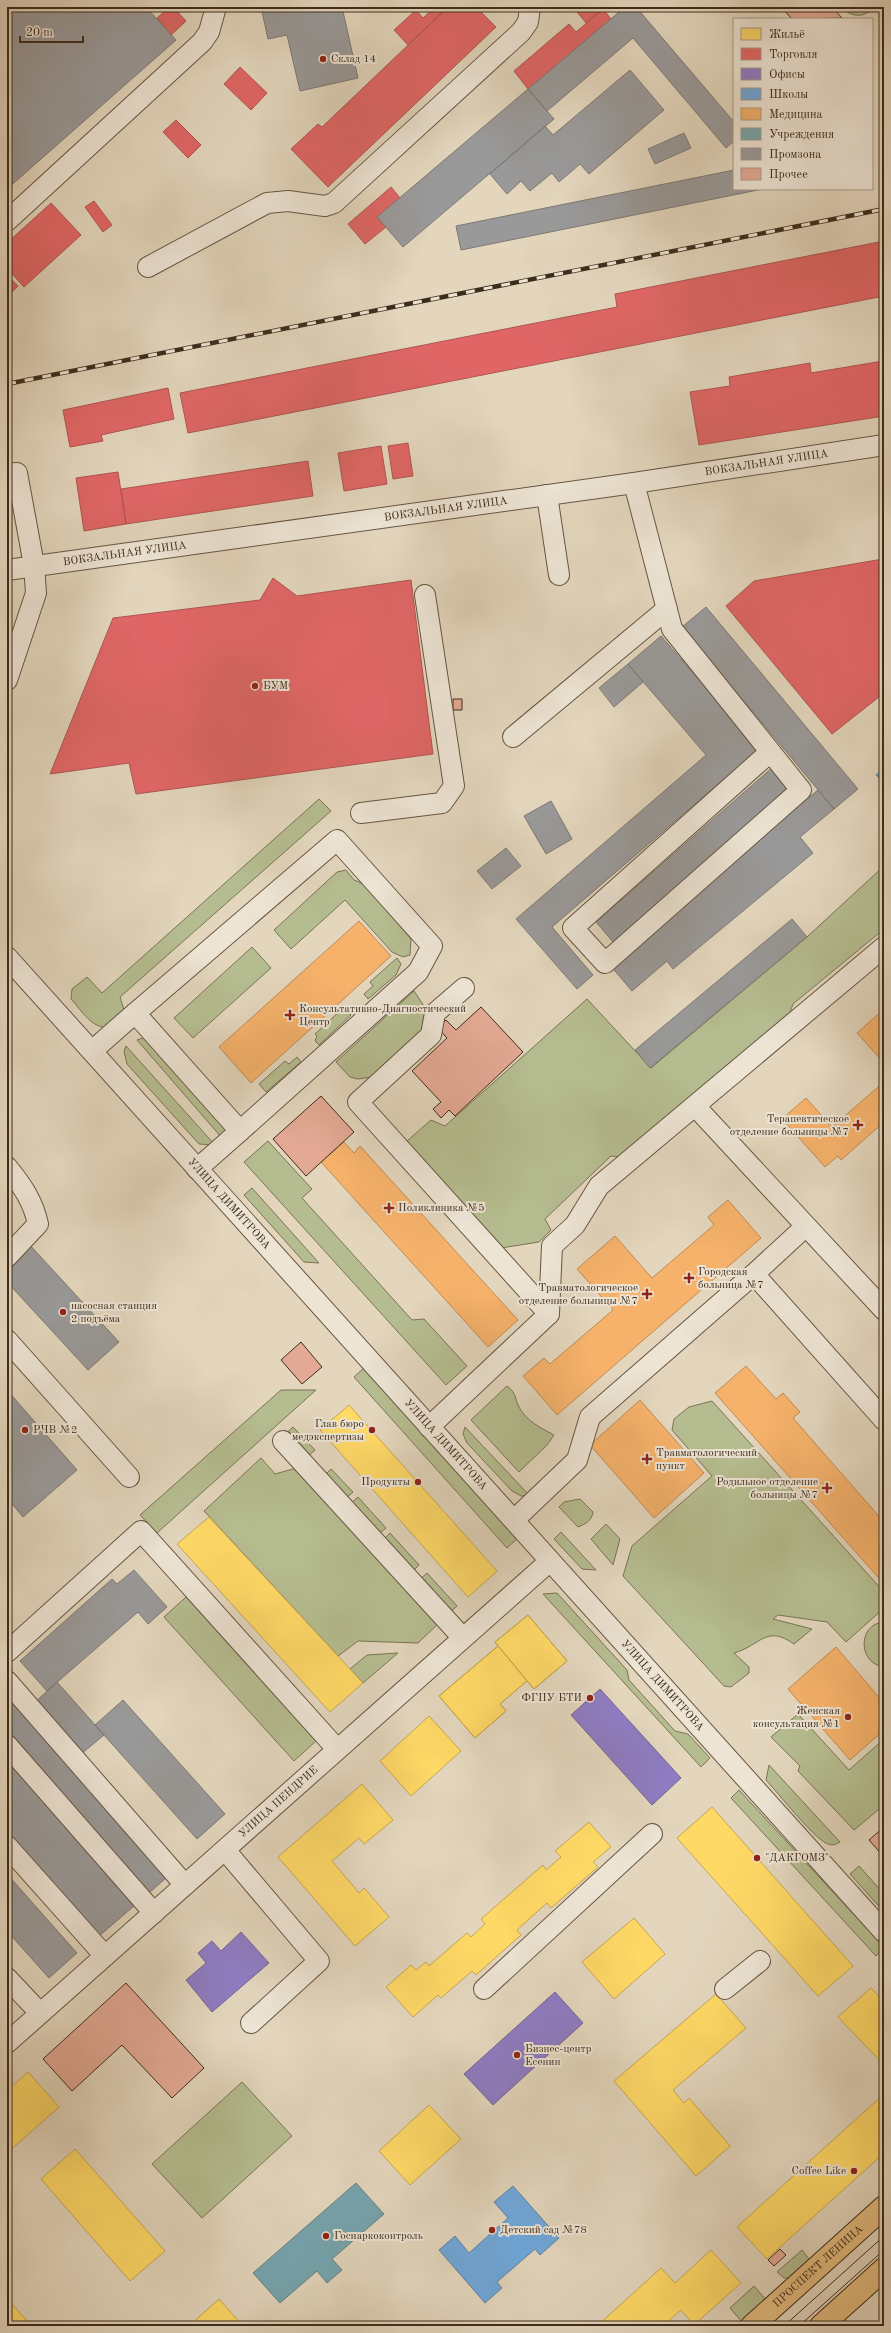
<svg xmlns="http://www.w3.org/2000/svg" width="891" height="2333" viewBox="0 0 891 2333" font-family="'Old Standard TT',serif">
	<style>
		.green { fill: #b5bd90; stroke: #7a7456 }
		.homes { fill: #ffd966; stroke: #c5a550 }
		.shops { fill: #e06666; stroke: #af5550 }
		.offices { fill: #8e7cc3; stroke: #766491 }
		.schools { fill: #6fa8dc; stroke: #6083a2 }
		.health { fill: #f6b26b; stroke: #bf8a53 }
		.public { fill: #76a5af; stroke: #658183 }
		.industry { fill: #999; stroke: #7e7873 }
		.building { fill: #e3a994; stroke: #3e2c1b }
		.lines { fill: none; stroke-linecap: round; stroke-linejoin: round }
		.minor-casing { stroke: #675644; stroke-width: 22 }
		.highway-casing { stroke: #3e2c1b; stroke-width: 24 }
		.minor { stroke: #ede4d4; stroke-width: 20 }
		.highway { stroke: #e2bb7e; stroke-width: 22 }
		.tram { stroke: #3e2c1b; stroke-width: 1 }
		.rail-casing { stroke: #3e2c1b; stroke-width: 4.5 }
		.rail { stroke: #ede4d4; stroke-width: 3; stroke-dasharray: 9; stroke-linecap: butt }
		.poi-dot { fill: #8f2418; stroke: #ede4d4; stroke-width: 1.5 }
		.labels { text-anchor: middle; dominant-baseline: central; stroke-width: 4; stroke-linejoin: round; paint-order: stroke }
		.poi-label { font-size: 11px; fill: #3e2c1b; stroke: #ede4d4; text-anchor: start }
		.street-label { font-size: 11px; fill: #3e2c1b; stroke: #ede4d4 }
	</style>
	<rect width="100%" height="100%" fill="#e3d6bd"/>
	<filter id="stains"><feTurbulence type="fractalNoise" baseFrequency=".005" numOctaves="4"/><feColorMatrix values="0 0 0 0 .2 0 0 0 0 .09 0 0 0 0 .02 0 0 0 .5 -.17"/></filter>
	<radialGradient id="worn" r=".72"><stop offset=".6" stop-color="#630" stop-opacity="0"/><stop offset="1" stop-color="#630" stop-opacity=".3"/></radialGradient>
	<path class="green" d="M841,7h34c-11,11 -23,11 -34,0z
		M319,799l12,12 -211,186 5,16 -16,15c-18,0 -27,-17 -38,-29l1,-10 15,-12 15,16z
		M884,866v63l-91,75 -5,14 -163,139 -14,-1 -66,63 6,11 -12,12 -38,6 -94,-107 24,-21 14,6 142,-127 64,69 156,-131z
		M346,870l8,10 10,4 47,55 -1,16 -7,2 -11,-5 -47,-52 -54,49 -17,-19 63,-58z
		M252,947l19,21 -78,70 -19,-20z
		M397,958l4,6 -5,11 -28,24 -4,-5 9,-8 -3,-4z
		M414,991l12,18 -2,19 -52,49 -14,2 -8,-2 -14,-15z
		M342,1009l9,6 -32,30 -4,-4 2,-5 -2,-2z
		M143,1038l6,1 77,91 -4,8 -85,-98z
		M126,1046l89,99 -16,-1 -72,-80 -3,-13z
		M297,1057l4,5 -35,30 -7,-8 26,-23 4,3z
		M268,1141l44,48 -10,9 110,122 12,-1 43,47 -21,19 -202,-223z
		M252,1188l67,75 -15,-1 -60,-67z
		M365,1367l153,171 -11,10 -153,-171z
		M507,1386c10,8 7,11 12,21 7,14 22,21 35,28l-7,10 -28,27 -48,-52z
		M281,1390h35l-159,143 -17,-18z
		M712,1401l172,191v16l-38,34 -19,-20 -49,-7 -5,4 39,10 -18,15c-28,-20 -34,2 -60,9l15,14v6l-18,14 -7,-1 -101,-110 9,-30 80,-70 -40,-46 2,-11 15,-12z
		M293,1427l22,23 -10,9 -22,-23z
		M465,1427l65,69h-9l-9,-5 -45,-48 -4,-9z
		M261,1458l14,16 25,-7 141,154 -23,22 -60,-2 -20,15 -134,-145z
		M331,1469l22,23 -10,9 -21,-23z
		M358,1497l28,31 -11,9 -28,-30z
		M580,1499l13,13c-1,8 -7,12 -15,15l-19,-20 5,-5z
		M606,1524l14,15 -7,26 -22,-26z
		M561,1532l35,38 -14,-1 -28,-30z
		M390,1533l29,32 -10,10 -29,-32z
		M427,1573l30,33 -10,9 -30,-33z
		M557,1593l70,77 2,10 46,51 13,3 22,24 -9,9 -158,-173z
		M186,1597l130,144 -22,20 -130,-144z
		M884,1622v45c-26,-3 -27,-43 0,-45z
		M398,1653l-35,30 -13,-14 17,-14z
		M798,1714l51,56 35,-31v66l-30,25 -56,-59 2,-5 -29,-29z
		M769,1765l71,77c-5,3 -9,4 -14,1 -13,-6 -48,-50 -60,-63z
		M739,1790l141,153 1,7 -5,6 -145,-158z
		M859,1866l25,28v18l-34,-38z
		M242,2082l50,54 -90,82 -50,-54z
		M802,2250l10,13 -18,15h-10l-7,-6z
		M754,2286l12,14 -24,22 -12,-14z"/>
	<path class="homes" d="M349,1405l148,166 -29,26 -148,-167z
		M209,1517l154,166 -33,29 -153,-168z
		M528,1615l39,46 -33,28 -39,-47z
		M528,1615l39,46 -33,28 -7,-8 -27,23 6,7 -31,27 -36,-42 59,-50 -3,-4z
		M498,1646l29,35 -27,23 6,7 -31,27 -36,-42z
		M429,1716l32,35 -50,45 -31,-35z
		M362,1784l31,36 -29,24 -5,-6 -27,23 27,32 5,-5 25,29 -34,29 -77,-89z
		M712,1807l141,159 -35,30 -141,-158z
		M589,1822l22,25 -18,15 5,5 -47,41 -4,-5 -30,27 4,5 -45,40 -4,-4 -31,27 -3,-3 -25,22 -27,-30 25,-22 5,5 10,-8 3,4 38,-33 4,4 14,-13 -4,-5 62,-54 3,5 15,-13 -6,-6z
		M634,1918l31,36 -51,45 -32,-37z
		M871,1988l13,14v63l-46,-48z
		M716,1994l30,34 -73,62 11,13 5,-5 41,48 -34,30 -82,-95z
		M28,2072l31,35 -51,45 -1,-61z
		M884,2094v59l-117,106 -30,-32z
		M429,2105l32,34 -51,46 -31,-34z
		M75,2149l90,102 -35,30 -89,-102z
		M711,2250l30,33 -47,42 -13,-15 -18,16h-66l64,-58 14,15z
		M7,2299l25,27h-25z
		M219,2299l24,27h-54z"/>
	<path class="shops" d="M170,7h3l13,14 -15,14 -14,-17z
		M435,7h13l-40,38 -14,-15 22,-20 7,8z
		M448,7h28l20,20 -168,160 -37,-38 27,-25 4,3z
		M573,7h28l2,2 -17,14z
		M603,9l8,10 -83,70 -14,-18 55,-47 7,8z
		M240,67l27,26 -16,17 -27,-26z
		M176,120l25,25 -13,13 -25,-26z
		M391,187l9,11 -23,19 9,10 -21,17 -17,-20z
		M94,201l18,24 -9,7 -18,-25z
		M51,203l30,32 -57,52 -17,-19v-25z
		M884,241v55l-696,137 -8,-40 437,-86 -2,-13z
		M7,275l11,11 -11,11z
		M883,361l1,55 -185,29 -9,-53 40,-6 -1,-9 81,-14 1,10z
		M168,388l6,31 -73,16 2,6 -33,6 -7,-37z
		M408,443l5,33 -20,3 -5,-33z
		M381,446l6,38 -43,7 -6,-38z
		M308,461l5,35 -187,28 -5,-35z
		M118,472l8,52 -42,7 -8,-53z
		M883,559l1,134 -52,41 -106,-128 28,-25z
		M273,578l24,18 114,-16 22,174 -297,40 -7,-31 -79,11 63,-156 147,-18z"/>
	<path class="offices" d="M600,1689l81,89 -29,27 -81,-90z
		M241,1932l28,31 -57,49 -26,-32 20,-17 -8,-10 14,-12 9,10z
		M555,1992l28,31 -90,82 -29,-31z"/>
	<path class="schools" d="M884,768v15l-8,-8z
		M513,2186l46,52 -19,17 -5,-6 -38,33 5,6 -17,15 -46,-53 16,-14 14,17 39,-35 -14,-16z"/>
	<path class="health" d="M359,921l32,35 -140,127 -32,-36z
		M884,1009v54l-27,-30z
		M884,1082v40l-43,38 -3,-4 -13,11 -43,-48 24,-21 26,29z
		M344,1142l10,11 6,-7 158,174 -30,27 -167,-185z
		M728,1200l33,38 -204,177 -34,-39 21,-18 6,6 63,-54 -36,-41 38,-33 37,42 62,-53 -6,-8z
		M746,1366l30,33 7,-6 17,19 -7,6 91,104v62l-169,-191z
		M640,1400l64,73 -50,45 -64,-73z
		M836,1647l48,56v27l-34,30 -62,-71z"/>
	<path class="public" d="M356,2183l28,31 -52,45 10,11 -15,13 -10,-12 -37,32 -27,-30z"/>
	<path class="industry" d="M7,7h139l30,33 -169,149z
		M261,7h81l16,71 -58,13 -13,-56 -19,4z
		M625,7h11l98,115v19l-8,7 -93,-110 -86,73 -19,-22z
		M630,70l34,40 -75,64 -9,-10 -21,18 -7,-9 -22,18 -9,-10 -14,13 -17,-20 55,-48 8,9z
		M528,89l26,30 -151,128 -26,-30z
		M684,133l7,15 -36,16 -7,-15z
		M734,170v19h29l-302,61 -5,-24z
		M706,607l152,182 -24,20 -152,-182z
		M661,636l98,113 -207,178 41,48 -16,14 -61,-70 190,-164 -78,-91z
		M628,664l15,18 -29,25 -15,-19z
		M774,766l18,20 -179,156 -17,-20z
		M818,790l16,19 -34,28 13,16 -140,116 -6,-8 -35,30 -23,-27z
		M551,801l21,38 -26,15 -22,-38z
		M506,848l15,18 -29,23 -15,-18z
		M792,919l15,18 -157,131 -15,-18z
		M28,1243l91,99 -31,28 -81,-88v-20z
		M7,1390l70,80 -54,47 -16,-19z
		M134,1570l33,37 -19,17 -10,-12 -91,79 -27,-30 92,-82 5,5z
		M57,1682l47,53 -24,20 -46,-52z
		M7,1695l159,183 -17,15 -142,-164z
		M123,1700l102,114 -28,25 -102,-114z
		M7,1760l127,146 -36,31 -91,-104z
		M7,1874l70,79 -28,25 -42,-47z"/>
	<path class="building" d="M781,7h51l10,11 -50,1z
		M453,699h9v11h-9z
		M481,1007l42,45 -68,64 -6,-6 -8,8 -8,-9 8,-7 -29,-31 35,-33 -9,-10 8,-8 10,10z
		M321,1096l33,36 -48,44 -33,-37z
		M301,1342l21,25 -20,17 -21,-24z
		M884,1827v30l-15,-17z
		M126,1983l78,85 -32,30 -50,-53 -50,46 -29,-32z
		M780,2249l6,6 -12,11 -6,-6z"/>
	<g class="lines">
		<g class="minor-casing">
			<g id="minor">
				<path d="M7,221l195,-179 7,-10 7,-25"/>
				<path d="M148,267l119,-64 21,-2 37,5 9,-3 187,-171 7,-10 2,-15"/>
				<path d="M7,474l10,-1 17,92 2,28 -29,87"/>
				<path d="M634,483l38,146 129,161 -196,173 -32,-35 196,-175"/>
				<path d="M547,495l12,80"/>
				<path id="s1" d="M7,570l627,-87 250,-38"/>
				<path d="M513,737l154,-128"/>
				<path d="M361,813l81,-10 12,-17 -29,-191"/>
				<path id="s2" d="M7,957l877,975"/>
				<path d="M464,988l-29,25 -4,22 -73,67 191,212"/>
				<path d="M92,1051l34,-30 211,-181 95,106 -14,26 -178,159 -105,-118"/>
				<path d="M695,1106l189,204"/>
				<path d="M7,1167c15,18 26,34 31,57l-31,33"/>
				<path d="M197,1169l43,-38"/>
				<path d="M805,1227l-51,47 130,146"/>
				<path d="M7,1340l122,137"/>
				<path d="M429,1427l120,-113 3,-68 23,-21 24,-39 285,-239"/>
				<path d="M283,1441l179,196"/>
				<path d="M514,1520l63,-60 13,-43 164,-143"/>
				<path d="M7,1652l134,-121 196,218"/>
				<path d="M7,1681l178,204"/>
				<path d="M7,1745l147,168"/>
				<path d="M7,1846l98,110"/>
				<path d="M225,1850l94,111 -68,62"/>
				<path d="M7,1978l33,35"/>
				<path d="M484,1989l168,-155"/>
				<path d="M725,1989l35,-28"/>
				<path id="s3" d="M7,2043l543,-482"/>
			</g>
		</g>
		<g class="highway-casing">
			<g id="highway">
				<path id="s4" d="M752,2326l132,-119"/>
				<path d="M821,2326l63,-57"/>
			</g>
		</g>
		<use href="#minor" class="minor"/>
		<use href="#highway" class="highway"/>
		<path class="tram" d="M784,2326l100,-90
			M799,2326l85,-76"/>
		<g class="rail-casing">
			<path id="rail" d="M7,384l877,-175"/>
		</g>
		<use href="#rail" class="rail"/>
	</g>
	<g class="poi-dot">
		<circle cx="323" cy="59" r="4"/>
		<circle cx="255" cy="686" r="4"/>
		<path d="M288 1009h4v4h4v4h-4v4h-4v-4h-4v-4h4z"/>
		<path d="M856 1119h4v4h4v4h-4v4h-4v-4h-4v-4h4z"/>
		<path d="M387 1202h4v4h4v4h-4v4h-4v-4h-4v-4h4z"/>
		<path d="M687 1272h4v4h4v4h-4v4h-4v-4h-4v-4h4z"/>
		<path d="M645 1288h4v4h4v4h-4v4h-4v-4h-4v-4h4z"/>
		<circle cx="63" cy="1312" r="4"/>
		<circle cx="25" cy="1430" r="4"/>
		<circle cx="372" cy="1430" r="4"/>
		<path d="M645 1453h4v4h4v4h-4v4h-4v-4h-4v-4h4z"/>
		<circle cx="418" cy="1482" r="4"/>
		<path d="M825 1482h4v4h4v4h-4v4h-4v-4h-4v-4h4z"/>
		<circle cx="590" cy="1698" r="4"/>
		<circle cx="848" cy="1717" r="4"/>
		<circle cx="757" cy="1858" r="4"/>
		<circle cx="517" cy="2055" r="4"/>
		<circle cx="854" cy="2171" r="4"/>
		<circle cx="492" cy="2230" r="4"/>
		<circle cx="326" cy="2236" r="4"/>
	</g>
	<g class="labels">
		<g class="poi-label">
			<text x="331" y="59">Склад 14</text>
			<text x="263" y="686">БУМ</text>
			<text x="299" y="1009">Консультативно-Диагностический<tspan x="299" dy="13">Центр</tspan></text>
			<text x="849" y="1119" text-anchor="end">Терапевтическое<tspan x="849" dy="13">отделение больницы №7</tspan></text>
			<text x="398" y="1208">Поликлиника №5</text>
			<text x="698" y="1272">Городская<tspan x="698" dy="13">больница №7</tspan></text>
			<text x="638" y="1288" text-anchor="end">Травматологическое<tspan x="638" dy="13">отделение больницы №7</tspan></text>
			<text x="71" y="1306">насосная станция<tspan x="71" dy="13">2 подъёма</tspan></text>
			<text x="364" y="1424" text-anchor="end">Глав бюро<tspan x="364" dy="13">медэкспертизы</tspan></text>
			<text x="33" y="1430">РЧВ №2</text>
			<text x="656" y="1453">Травматологический<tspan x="656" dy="13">пункт</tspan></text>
			<text x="410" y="1482" text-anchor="end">Продукты</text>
			<text x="818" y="1482" text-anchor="end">Родильное отделение<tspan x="818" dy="13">больницы №7</tspan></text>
			<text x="582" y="1698" text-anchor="end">ФГПУ БТИ</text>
			<text x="840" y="1711" text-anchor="end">Женская<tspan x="840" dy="13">консультация №1</tspan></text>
			<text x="765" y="1858">"ДАКГОМЗ"</text>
			<text x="525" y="2049">Бизнес-центр<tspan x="525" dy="13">Есенин</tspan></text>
			<text x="846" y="2171" text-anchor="end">Coffee Like</text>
			<text x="500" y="2230">Детский сад №78</text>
			<text x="334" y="2236">Госнаркоконтроль</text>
		</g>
		<g class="street-label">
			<text stroke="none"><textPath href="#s1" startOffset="767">ВОКЗАЛЬНАЯ УЛИЦА</textPath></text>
			<text stroke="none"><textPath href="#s1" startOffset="443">ВОКЗАЛЬНАЯ УЛИЦА</textPath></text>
			<text stroke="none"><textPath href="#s1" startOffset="119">ВОКЗАЛЬНАЯ УЛИЦА</textPath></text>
			<text stroke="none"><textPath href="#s2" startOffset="332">УЛИЦА ДИМИТРОВА</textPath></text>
			<text stroke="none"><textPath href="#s2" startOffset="656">УЛИЦА ДИМИТРОВА</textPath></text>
			<text stroke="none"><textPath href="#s2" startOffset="980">УЛИЦА ДИМИТРОВА</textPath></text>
			<text stroke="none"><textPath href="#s3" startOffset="363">УЛИЦА ПЕНДРИЕ</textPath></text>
			<text stroke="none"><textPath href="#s4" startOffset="89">ПРОСПЕКТ ЛЕНИНА</textPath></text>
		</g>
	</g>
	<rect width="891" height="2333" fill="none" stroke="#e3d6bd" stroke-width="24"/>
	<rect x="8" y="8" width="875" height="2317" fill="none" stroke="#3e2c1b" stroke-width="2"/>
	<rect x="12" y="12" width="867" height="2309" fill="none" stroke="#3e2c1b"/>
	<rect x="733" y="18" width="140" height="172" fill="#ede4d4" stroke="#a79a8a"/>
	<rect x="741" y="28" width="20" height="12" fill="#ffd966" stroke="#a79a8a"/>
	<text x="769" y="38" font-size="12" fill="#3e2c1b">Жильё</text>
	<rect x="741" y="48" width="20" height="12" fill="#e06666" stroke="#a79a8a"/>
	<text x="769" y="58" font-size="12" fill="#3e2c1b">Торговля</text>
	<rect x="741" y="68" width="20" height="12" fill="#8e7cc3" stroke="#a79a8a"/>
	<text x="769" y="78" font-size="12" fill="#3e2c1b">Офисы</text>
	<rect x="741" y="88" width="20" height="12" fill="#6fa8dc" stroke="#a79a8a"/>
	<text x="769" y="98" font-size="12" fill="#3e2c1b">Школы</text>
	<rect x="741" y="108" width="20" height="12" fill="#f6b26b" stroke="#a79a8a"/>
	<text x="769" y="118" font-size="12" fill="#3e2c1b">Медицина</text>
	<rect x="741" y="128" width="20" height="12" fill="#76a5af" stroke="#a79a8a"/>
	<text x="769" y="138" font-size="12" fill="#3e2c1b">Учреждения</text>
	<rect x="741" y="148" width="20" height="12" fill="#999999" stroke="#a79a8a"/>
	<text x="769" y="158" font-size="12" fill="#3e2c1b">Промзона</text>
	<rect x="741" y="168" width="20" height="12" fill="#e3a994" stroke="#a79a8a"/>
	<text x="769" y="178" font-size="12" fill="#3e2c1b">Прочее</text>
	<path d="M20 36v6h63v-6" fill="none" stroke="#3e2c1b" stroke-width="2"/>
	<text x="26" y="36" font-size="12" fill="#3e2c1b" stroke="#ede4d4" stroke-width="3" paint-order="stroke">20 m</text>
	<rect width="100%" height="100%" filter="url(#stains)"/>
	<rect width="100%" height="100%" fill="url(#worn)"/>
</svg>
